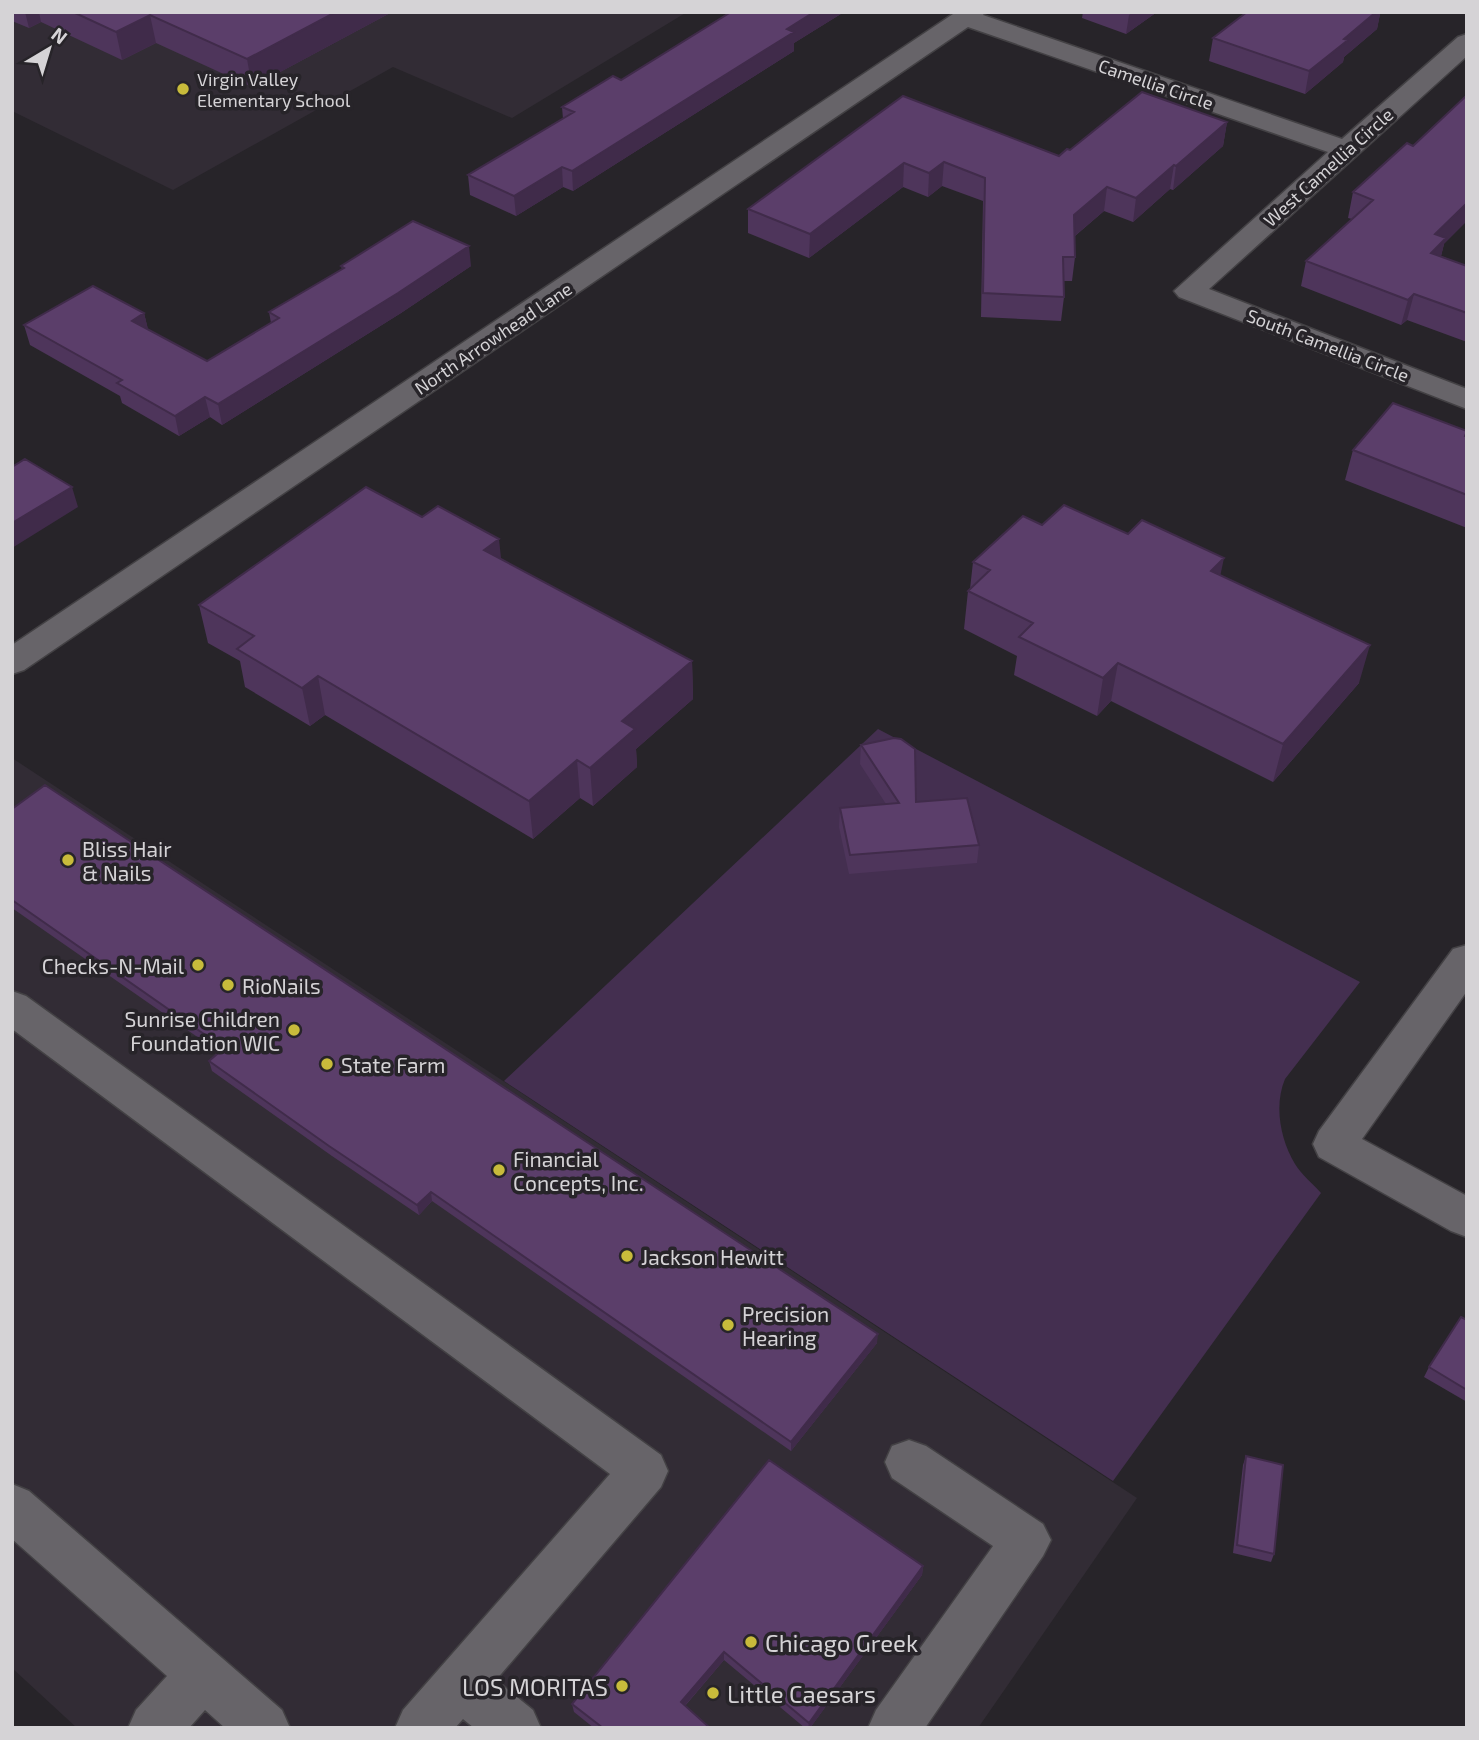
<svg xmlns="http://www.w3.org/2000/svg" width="1479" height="1740" viewBox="0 0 1479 1740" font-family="'Exo 2',sans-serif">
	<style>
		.built { fill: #322c35 }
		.green { fill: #442f50 }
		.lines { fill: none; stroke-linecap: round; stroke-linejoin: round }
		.minor-casing { stroke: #434144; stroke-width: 3 }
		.minor { fill: #676469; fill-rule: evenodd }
		.wall { fill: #4e355b }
		.shaded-wall { fill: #402b4a }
		.building { fill: #5b3e6a; stroke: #402b4a; stroke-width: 2 }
		.poi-dot { fill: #c8bb3b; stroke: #272429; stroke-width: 2.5 }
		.labels { text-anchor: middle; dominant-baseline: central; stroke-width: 7; stroke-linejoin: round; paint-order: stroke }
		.far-poi-label { font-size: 18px; fill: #d5d3d6; stroke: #272429; text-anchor: start }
		.far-street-label { font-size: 18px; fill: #d5d3d6; stroke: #272429 }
		.poi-label { font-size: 21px; fill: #d5d3d6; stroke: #272429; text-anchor: start }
		.near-poi-label { font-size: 24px; fill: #d5d3d6; stroke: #272429; text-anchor: start }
	</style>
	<rect width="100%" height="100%" fill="#272429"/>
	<path class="built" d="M12,12h675l-175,106 -119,-51 -220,123 -161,-79z
		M12,758l1125,740 -159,230h-901l-65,-60z"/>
	<path class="green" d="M878,729l482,253 -75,97c-11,26 -5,60 10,85 6,10 18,20 26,29l-208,288 -609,-400z"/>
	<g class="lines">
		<g class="minor-casing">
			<path id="minor" d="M956,12h29l-2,3 359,124 116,-102 9,-3v22l-258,233 258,100v20l-288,-112 -5,-6 154,-139 -360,-125 -944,643 -12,4v-29z
				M1467,945v46l-105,148 105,57v41l-16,-6 -132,-74 -6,-13 6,-13 134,-182z
				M12,991l14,5 635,459 7,16 -7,16 -165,193 37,30 8,18h-67l-11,-9 -8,9h-60l8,-18 207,-236 -598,-445z
				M909,1440l17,6 117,78 8,16 -8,16 -118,172h-57l8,-18 117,-164 -101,-68 -7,-16 7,-16z
				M12,1484l17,7 253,219 8,18h-65l-20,-18 -16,18h-61l8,-18 31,-34 -155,-137z"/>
		</g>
		<use href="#minor" class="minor"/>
	</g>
	<path class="wall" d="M12,12h380l-140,75 -96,-44 -34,17 -81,-38 -12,6 -17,-7z
		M731,12h113l-50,31v8l-221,140 -10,-4 -47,29 -46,-21 -2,-20 95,-56 -1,-12 59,-27z
		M1083,12h74l-31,22 -44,-16z
		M1247,12h135l-2,2 -3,15 -33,28 -1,5 -38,32 -96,-33 4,-23z
		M903,96l156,60 11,-6 157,-28 -4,24 -50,44 -3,-1 -37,33 -29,-11 -29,25v21l-3,24h-8v16l-3,24 -80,-4 2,-116 -41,-15 -14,11 -25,-10 -94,71 -61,-25v-24z
		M1407,143l37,101 -3,12 26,10v76l-60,-22 -6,5 -100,-39 5,-25 46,-42 -4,-1 5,-26z
		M341,266h130l-70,47 -179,112 -12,-8 -31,19 -57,-33 -2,-7 -90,-51 -6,-20 120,-12 4,17 59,31 64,-38 -2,-11 73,-43z
		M1467,431v97l-122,-48 8,-30z
		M1042,525l178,51 139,107 -86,99 -162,-81 -14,15 -83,-41 3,-19 -53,-27 4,-38 2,-2 3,-27z
		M501,559l191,102 1,38 -57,50 1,18 -44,39 -13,-8 -47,41 -208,-124 -15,11 -65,-39 -5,-26 -32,-18 -9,-38z
		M861,745l55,57 63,43 -2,18 -128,11 -10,-47 1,-19 46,-4 -26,-40z
		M12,809l865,534 -86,108 -359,-250 -13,14 -87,-59 -120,-85 -3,-10 10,-9 -207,-144z
		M1467,1320v82l-43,-25 5,-10z
		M1246,1456l28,98 -3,8 -38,-9 10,-88z
		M923,1566l-1,9 -112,153h-5l-81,-68 -39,46 25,22h-116l-20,-16 -2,-8z"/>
	<path class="shaded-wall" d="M25,12h14l2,10 -12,6z
		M336,12h56l-140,75 -5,-28z
		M814,12h30l-50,31v8l-221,140 -1,-20 215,-142z
		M1133,12h24l-31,22 3,-19z
		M1369,12h13l-2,2 -3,15 -33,28 -1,5 -38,32 4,-23 35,-32z
		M150,15l6,28 -34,17 -6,-28z
		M1227,122l-4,24 -50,44 3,-24z
		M944,162l-2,24 -14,11 1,-24z
		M904,163l-1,24 -94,71 1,-24z
		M1174,165l-4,24 -37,33 3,-24z
		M562,167l1,20 -47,29 -2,-20z
		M1107,187l-3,24 -33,28 3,-24z
		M1467,203v18l-23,23 -5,20 -15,14 11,-44z
		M469,246l2,20 -70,47 -179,112 -4,-21z
		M1414,294l-7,26 -6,5 7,-25z
		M144,313l5,20 -17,-12z
		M205,397l5,20 -31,19 -4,-20z
		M72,487l6,20 -66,41v-25z
		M499,539l4,38 -19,-27z
		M1224,558l-8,38 -5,-25z
		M1370,645l-11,38 -86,99 10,-38z
		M692,661l1,38 -57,50 1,18 -44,39 -3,-38 32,-47z
		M1118,663l-7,38 -14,15 6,-38z
		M318,676l7,39 -15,11 -8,-38z
		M577,760l3,38 -47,41 -4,-38z
		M431,1192l1,9 -13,14 -2,-10z
		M878,1334l-1,9 -86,108v-9z
		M923,1566l-1,9 -112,153h-2l1,-5z
		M724,1652v8l-43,50v-8z"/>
	<path class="building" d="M73,12h263l-89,47 -97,-44 -34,17z
		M731,12h83l-27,17 7,3 -222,139 -10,-4 -48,29 -46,-21 106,-63 -12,-5 51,-31 8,4z
		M1247,12h129l-32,27 4,1 -39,31 -96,-33z
		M1142,92l85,30 -51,44 -2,-1 -38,33 -29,-11 -33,28 1,42h-12l1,40 -81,-4 2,-115 -41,-16 -15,11 -25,-10 -94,71 -62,-25 155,-113 156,60 8,-7 3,1z
		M1467,95v108l-32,31 11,4 -15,15 36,13v47l-53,-19 -6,6 -102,-39 67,-61 -20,-8 54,-49 6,3z
		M413,221l56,25 -71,47 -180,111 -13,-7 -30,19 -58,-33 5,-3 -98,-55 69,-39 51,27 -12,8 75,40 72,-43 -10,-6 75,-44 -3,-2z
		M1393,403l74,28 -2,5 2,1v58l-114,-45z
		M25,459l47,28 -60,36v-56z
		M366,487l56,30 16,-11 61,33 -15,11 208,111 -70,60 13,8 -45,39 -13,-8 -48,41 -211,-125 -16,12 -65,-39 17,-13 -55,-31z
		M1064,505l64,29 14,-14 82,38 -13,13 159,74 -87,99 -165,-81 -15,15 -84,-41 14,-14 -65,-32 22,-21 -17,-8 50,-46 19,9z
		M894,738l7,1 14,10 1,53 51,-4 12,47 -129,10 -10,-47 59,-5 -38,-58z
		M45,785l833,549 -87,108 -360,-250 -14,13 -88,-59 -120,-85 15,-13 -212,-148v-91z
		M1461,1317l6,3v70l-38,-23z
		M1246,1456l37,9 -9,89 -37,-9z
		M769,1460l154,106 -114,157 -85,-71 -43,50 29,26h-107l-31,-24z"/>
	<g class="poi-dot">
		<circle cx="183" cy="89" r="7"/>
		<circle cx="68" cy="860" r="7"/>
		<circle cx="198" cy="965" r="7"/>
		<circle cx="228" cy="985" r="7"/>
		<circle cx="294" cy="1030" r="7"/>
		<circle cx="327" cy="1064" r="7"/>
		<circle cx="499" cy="1170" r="7"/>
		<circle cx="627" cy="1256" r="7"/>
		<circle cx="728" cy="1325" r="7"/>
		<circle cx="751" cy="1642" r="7"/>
		<circle cx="622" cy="1686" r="7"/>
		<circle cx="713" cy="1693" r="7"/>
	</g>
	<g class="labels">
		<g class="far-poi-label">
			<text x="197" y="79">Virgin Valley<tspan x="197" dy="21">Elementary School</tspan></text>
		</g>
		<g class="far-street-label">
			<text transform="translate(1156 84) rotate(19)">Camellia Circle</text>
			<text transform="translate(1328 167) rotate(-42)">West Camellia Circle</text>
			<text transform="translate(493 338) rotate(-34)">North Arrowhead Lane</text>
			<text transform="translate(1328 345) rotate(21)">South Camellia Circle</text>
		</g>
		<g class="poi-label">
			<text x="82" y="848">Bliss Hair<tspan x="82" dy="24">&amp; Nails</tspan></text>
			<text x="184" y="965" text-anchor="end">Checks-N-Mail</text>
			<text x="242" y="985">RioNails</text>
			<text x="280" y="1018" text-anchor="end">Sunrise Children<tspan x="280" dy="24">Foundation WIC</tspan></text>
			<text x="341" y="1064">State Farm</text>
			<text x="513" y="1158">Financial<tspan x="513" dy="24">Concepts, Inc.</tspan></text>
			<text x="641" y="1256">Jackson Hewitt</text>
			<text x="742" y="1313">Precision<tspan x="742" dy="24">Hearing</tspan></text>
		</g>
		<g class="near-poi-label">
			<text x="765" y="1642">Chicago Greek</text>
			<text x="608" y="1686" text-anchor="end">LOS MORITAS</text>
			<text x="727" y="1693">Little Caesars</text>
		</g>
	</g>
	<rect width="1479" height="1740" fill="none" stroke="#d5d3d6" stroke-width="28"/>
	<g transform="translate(49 49) rotate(38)" stroke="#272429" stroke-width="5" paint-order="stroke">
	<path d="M0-5L12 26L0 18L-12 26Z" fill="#d5d3d6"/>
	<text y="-10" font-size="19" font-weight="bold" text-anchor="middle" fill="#d5d3d6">N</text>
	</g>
</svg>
